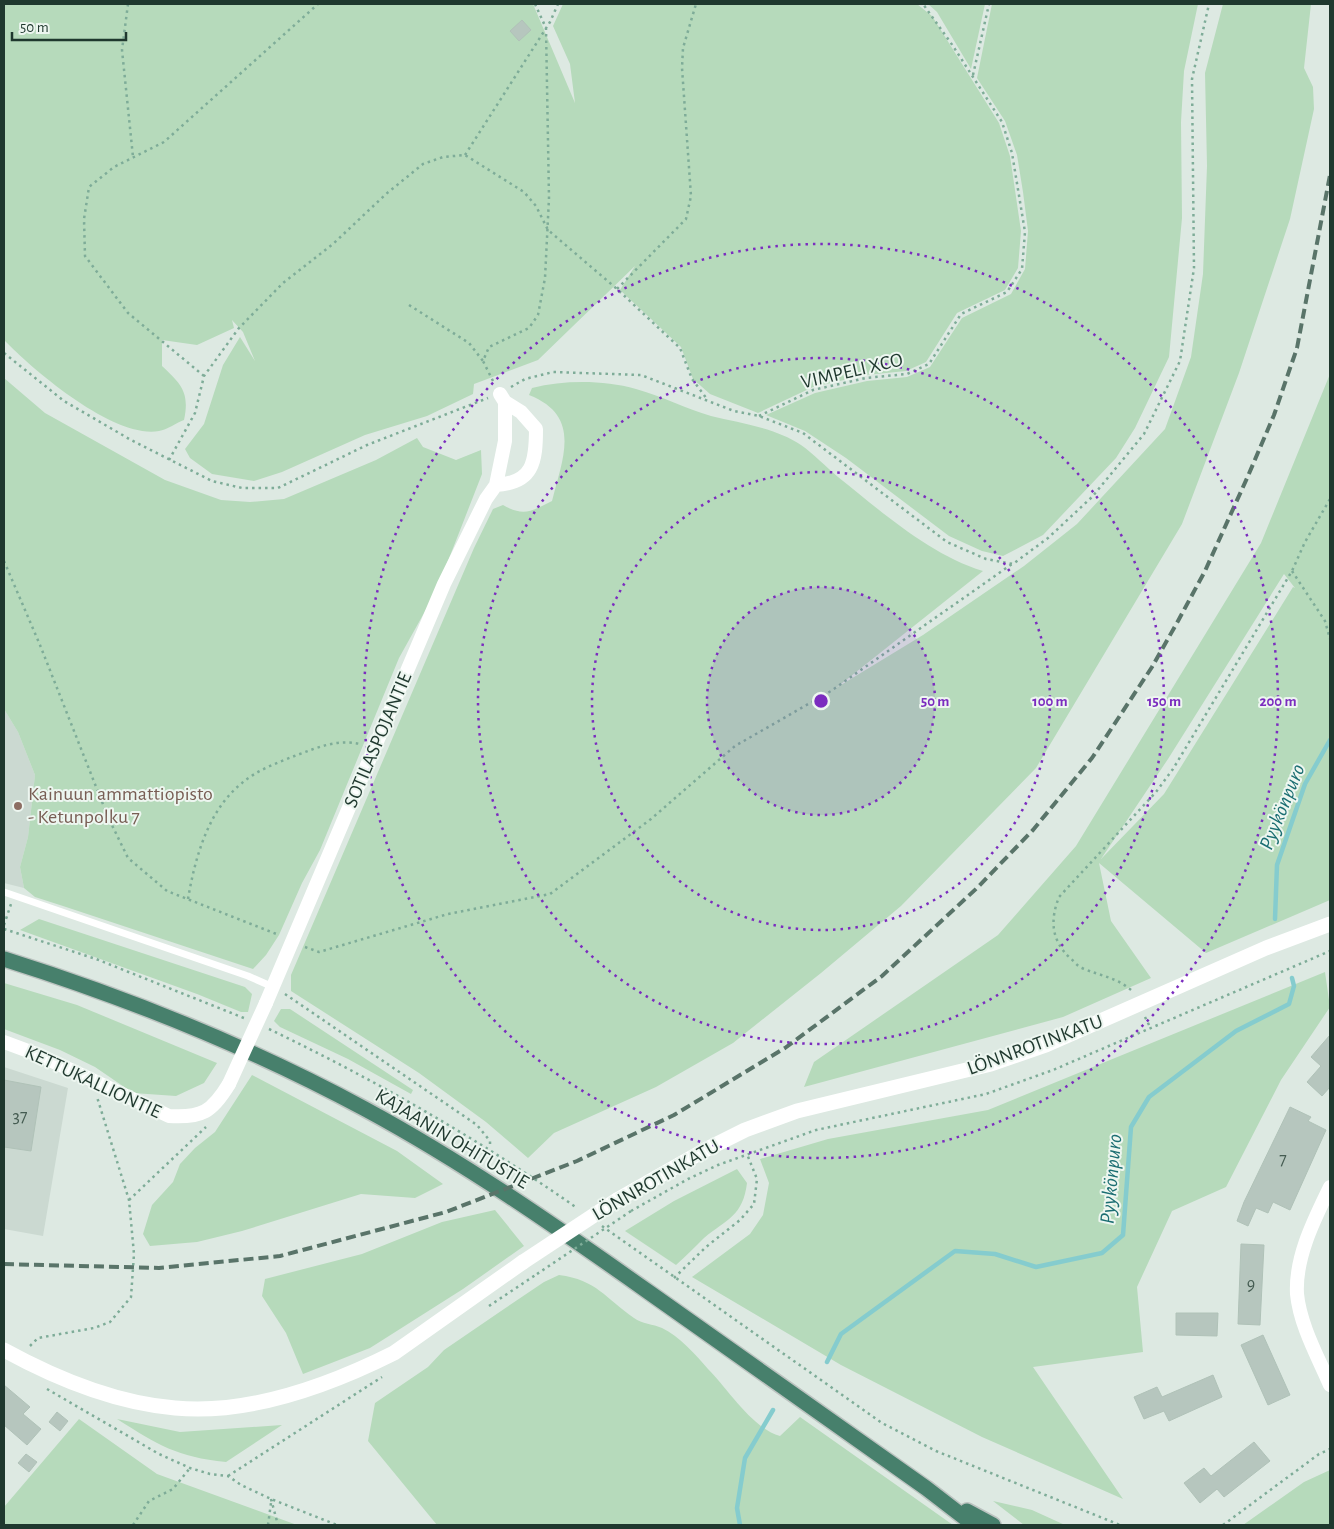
<svg xmlns="http://www.w3.org/2000/svg" width="1334" height="1529" viewBox="0 0 1334 1529" font-family="'Alegreya Sans',sans-serif">
	<style>
		.built { fill: #cbd9d1 }
		.green { fill: #b6dabb; fill-rule: evenodd }
		.lines { fill: none; stroke-linecap: round; stroke-linejoin: round }
		.stream { stroke: #85ccce; stroke-width: 4.5 }
		.building { fill: #b6c6be; stroke: #b0c2b8 }
		.trunk-casing { stroke: #bcc3c0; stroke-width: 18 }
		.path { stroke: #7eac98; stroke-width: 2.5; stroke-dasharray: 2.5 4; stroke-linecap: butt }
		.service { stroke: #fff; stroke-width: 7 }
		.minor { stroke: #fff; stroke-width: 14 }
		.tertiary { stroke: #fff; stroke-width: 15 }
		.trunk { stroke: #47806c; stroke-width: 15 }
		.rail { stroke: #597469; stroke-width: 4; stroke-dasharray: 10 5; stroke-linecap: butt }
		.path-bridge { stroke: #7eac98; stroke-width: 2.5; stroke-dasharray: 2.5 4; stroke-linecap: butt }
		.minor-bridge { stroke: #fff; stroke-width: 14 }
		.tertiary-bridge { stroke: #fff; stroke-width: 15 }
		.ring { fill: none; stroke: #7b2cbf; stroke-width: 2.5; stroke-dasharray: 2.5 5 }
		.education-dot { fill: #8d6e63; stroke: #edf6f0; stroke-width: 2 }
		.labels { text-anchor: middle; dominant-baseline: central; stroke-width: 4; stroke-linejoin: round; paint-order: stroke }
		.number-label { font-size: 18px; fill: #455c52 }
		.street-label { font-size: 20px; fill: #1f382e; stroke: #edf6f0 }
		.education-label { font-size: 20px; fill: #785e54; stroke: #edf6f0; text-anchor: start }
		.water-label { font-size: 21px; font-style: italic; fill: #1b6e72; stroke: #edf6f0 }
		.centre { fill: #7b2cbf; stroke: #edf6f0; stroke-width: 2.5 }
		.ring-label { font-size: 15px; text-anchor: middle; font-weight: bold; fill: #7b2cbf; stroke: #edf6f0; stroke-width: 4; stroke-linejoin: round; paint-order: stroke }
	</style>
	<rect width="100%" height="100%" fill="#dde9e2"/>
	<path class="built" d="M4,709l14,23 17,43 -7,62 -8,30 4,21 -20,-5z
		M4,1067l64,21 -25,148 -39,-7z"/>
	<path class="green" d="M4,4h529l42,99 -5,-39 -17,-38 10,-22h354l15,12 67,107 11,33 11,75 -3,37 -13,22 -48,23 -31,49 -20,9 -40,4 -53,12 -55,26 -48,-19 -17,-15 -12,-32 -61,-57 15,-24 -97,94 -64,24 -1,10 -46,22 -62,19 -83,37 -28,9 -42,-7 -22,-16 -5,-9 19,-25 19,-59 17,-28 15,24 -12,-29 -11,-12 2,8 -37,17 -35,-5v26c19,18 28,26 22,54 -8,3 -17,10 -25,11 -45,8 -125,-60 -155,-91z
		M928,4h57l-14,65 -34,-57z
		M992,4h206l-14,67 -3,51 1,96 -13,139 -34,71 -19,30 -73,77 -40,21 -21,-5 -33,-15 -103,-78 -41,-27 -39,-16 49,-22 52,-12 40,-4 23,-10 32,-49 49,-24 14,-25 3,-38 -5,-39 -6,-37 -12,-34 -28,-43z
		M1223,4h88l-7,64 9,19 1,22 -24,110 -51,154 -57,151 -146,244 -135,138 -80,67 -88,70 -77,44 -102,46 -26,25 -42,-36 -67,-49 -128,-82v-16l183,-427 19,-39 10,-4c21,12 29,6 49,-4 11,-44 30,-85 -23,-106l3,-7c33,-8 71,-8 104,1 26,7 50,20 75,27 29,7 65,12 90,29 13,9 25,22 37,32 44,35 92,78 145,94l-147,117 87,-53 101,-69 53,-42 88,-95 26,-72 12,-83 4,-108 -2,-93z
		M1330,374v526l-124,53 -107,-90 12,58 40,57 -88,39 -259,70 10,-25 184,-127 78,-89 185,-303zM1284,574l11,14 -2,-1 -129,207 -63,65 67,-100z
		M4,378l41,35 120,67 56,20 29,2 34,-3 92,-39 41,-22 6,9 33,13 25,-10 1,24 -34,87 -19,43 -30,54 -79,192 -18,33 -23,52 -13,20 -13,14 -190,-63 -28,-9 -11,-9 -4,-21 8,-30 7,-62 -17,-43 -14,-23z
		M39,919l206,68 7,7 -4,18h-7l-44,-18 -177,-64z
		M1325,972l5,35 -49,73 -55,107 -54,24 -35,76 6,65 -110,15 90,132 -141,-62 -141,-72 -149,-88 58,-43 13,-19 6,-32 -9,-24 68,-20 160,-29z
		M4,983l73,22 140,58 -13,20 -28,13 -43,-3 -38,-26 -35,-17 -56,-21z
		M281,1009h9l123,81 -2,4 -63,-35 -68,-32 -6,-6z
		M252,1075l145,76 46,33 -28,14 -54,-4 -119,37 -45,11 -47,4 -7,-12 9,-29 21,-23 7,-18 15,-16 20,-16z
		M737,1169l10,14c-4,33 -20,36 -43,55 -9,9 -18,18 -28,27l-51,-34 49,-30z
		M495,1210l29,36 -61,43 -93,59 -67,26 -17,-41 -24,-37 3,-17 97,-25 80,-32z
		M559,1275c38,5 46,23 75,43 8,6 19,6 28,10 17,8 34,27 46,41 19,19 45,60 72,67l20,-19 153,108h-516l-69,-84 7,-38 53,-36 16,-17 60,-41 40,-27z
		M79,1419l78,55 140,51h-293v-18z
		M117,1419l63,13 102,-7 -56,37c-49,-5 -68,-17 -109,-43z
		M1330,1470v55h-87l61,-43z
		M993,1501l39,9 33,15h-41z"/>
	<g class="lines">
		<path class="stream" d="M1275,919l2,-54 28,-81 25,-44
			M827,1362l14,-28 114,-83 40,3 41,13 66,-14 21,-18 8,-108 18,-30 87,-66 53,-27 5,-18 -2,-8
			M740,1525l-3,-17 8,-50 28,-48"/>
	</g>
	<path class="building" d="M522,20l9,10 -12,11 -9,-10z
		M1330,1035v52l-8,9 -15,-14 14,-16 -10,-9z
		M4,1080l37,7 -10,64 -27,-4z
		M1290,1107l21,10 -3,4 18,9 -36,80 -17,-8 -5,11 -12,-5 -8,18 -11,-5 7,-19z
		M1241,1244l23,1 -4,80 -22,-1z
		M1176,1313h42l-1,23 -41,-1z
		M1263,1335l27,60 -22,10 -27,-60z
		M1213,1375l9,22 -53,24 -5,-10 -20,8 -10,-22 23,-10 5,10z
		M4,1385l26,22 -7,7 18,15 -14,16 -23,-20z
		M57,1412l11,9 -8,10 -11,-9z
		M1254,1442l16,19 -46,36 -7,-8 -17,14 -16,-20 20,-15 7,8z
		M26,1454l11,8 -8,10 -11,-9z"/>
	<g class="lines">
		<g class="trunk-casing">
			<path id="trunk" d="M4,959c124,39 246,88 361,150 100,54 193,119 285,184 92,65 184,130 276,195l48,37
				M967,1511l26,14"/>
		</g>
		<path class="path" d="M128,4l-6,46 11,107
			M973,75l16,-71
			M465,155l85,-133 8,-18
			M617,289l69,-70 5,-23 -9,-128 1,-20 13,-44
			M409,305l60,38 14,18
			M4,353l60,48 67,39 81,41 30,7h36l89,-43 121,-47
			M204,376l-76,-63 -43,-57 -1,-37 5,-32 25,-20 50,-25 154,-138
			M493,381l-10,-20 6,-14 40,-19 9,-13 7,-37 4,-80 -3,-170 -11,-24
			M511,387l14,-8 28,-7 88,3 93,36 25,5 44,17 144,109 39,17 27,5 35,-26 44,-41 52,-63 36,-73 14,-93 -2,-189 17,-75
			M759,416l54,-26 53,-12 41,-4 22,-10 32,-50 46,-22 15,-23 3,-37 -13,-79 -10,-31 -49,-76 -30,-42
			M169,460l26,-47 9,-37 35,-48 44,-45 50,-39 53,-50 37,-30 20,-7 22,-2 59,37 12,14 12,24 69,59 63,59 12,31 15,20
			M4,561l36,84 68,172 20,41 39,33 112,44
			M1292,571l33,50 5,18
			M188,899c7,-41 20,-89 54,-116 15,-13 37,-21 55,-28 22,-8 40,-16 63,-11
			M4,925l7,-21
			M4,929l92,30 148,59
			M305,947l14,5 129,-38 102,-20 101,-75 84,-73 96,-55 181,-127
			M1131,990c-15,-13 -31,-14 -49,-22 -5,-2 -8,-7 -12,-10 -19,-18 -20,-38 -11,-61l97,-105 17,-23 119,-198 13,-29 25,-43
			M285,994l192,131 13,16v7
			M1145,1017l5,10
			M269,1029c108,52 211,111 308,179
			M129,1200l77,-73
			M631,1211l57,-32 30,-14 98,-35 170,-36 67,-24 277,-119
			M602,1226l280,197 54,28 184,74
			M674,1278l32,-31 34,-27 14,-16 3,-25 -10,-25
			M489,1306l48,-32
			M30,1346l8,-8 56,-10 16,-6 21,-25 3,-43 -5,-54 -32,-103
			M47,1389l112,65 31,14 20,6 18,2 13,9 30,14 66,26
			M228,1476l154,-99
			M271,1499l7,26
			M133,1525l16,-24 24,-12 17,-21
			M268,1525l3,-22
			M1223,1525l96,-71 11,-5"/>
		<path class="service" d="M4,892l244,84 25,11"/>
		<path class="minor" d="M496,485c37,-2 40,-23 40,-56l-15,-17 -16,-10
			M266,1003l178,-419 42,-85 10,-14 9,-44v-39l-5,-8
			M4,1042l35,13 130,61c33,2 43,-4 60,-32
			M1330,1187c-16,33 -35,70 -33,107 3,31 21,63 33,91"/>
		<path class="tertiary" d="M617,1200l88,-50 40,-20 52,-19 194,-47 55,-19 220,-97 64,-24
			M4,1350c51,28 112,53 171,58 73,7 155,-23 219,-55l129,-91"/>
		<use href="#trunk" class="trunk"/>
		<path class="rail" d="M4,1264l155,4 121,-12 166,-44 131,-51 97,-46 111,-67 97,-72 95,-88 56,-58 59,-72 60,-91 26,-46 27,-50 43,-95 26,-61 23,-67 33,-173"/>
		<path class="path-bridge" d="M537,1274l94,-63"/>
		<path class="minor-bridge" d="M229,1084l37,-81"/>
		<path class="tertiary-bridge" d="M523,1262l94,-62"/>
	</g>
	<circle cx="821" cy="701" r="114" fill="#7b2cbf" fill-opacity=".12"/>
	<g class="ring">
		<circle cx="821" cy="701" r="114"/>
		<circle cx="821" cy="701" r="229"/>
		<circle cx="821" cy="701" r="343"/>
		<circle cx="821" cy="701" r="457"/>
	</g>
	<circle class="education-dot" cx="18" cy="806" r="5"/>
	<g class="labels">
		<g class="number-label">
			<text x="20" y="1117">37</text>
			<text x="1283" y="1160">7</text>
			<text x="1251" y="1285">9</text>
		</g>
		<g class="street-label">
			<text transform="translate(852 371) rotate(-13)">VIMPELI XCO</text>
			<text transform="translate(378 740) rotate(-67)">SOTILASPOJANTIE</text>
			<text transform="translate(1035 1045) rotate(-20)">LÖNNROTINKATU</text>
			<text transform="translate(93 1082) rotate(25)">KETTUKALLIONTIE</text>
			<text transform="translate(452 1139) rotate(31)">KAJAANIN OHITUSTIE</text>
			<text transform="translate(656 1180) rotate(-30)">LÖNNROTINKATU</text>
		</g>
		<g class="education-label">
			<text x="28" y="794">Kainuun ammattiopisto<tspan x="28" dy="23">- Ketunpolku 7</tspan></text>
		</g>
		<g class="water-label">
			<text transform="translate(1282 807) rotate(-68)">Pyykönpuro</text>
			<text transform="translate(1111 1179) rotate(-85)">Pyykönpuro</text>
		</g>
	</g>
	<circle cx="821" cy="701" r="8" class="centre"/>
	<g class="ring-label">
		<text x="935" y="706">50 m</text>
		<text x="1050" y="706">100 m</text>
		<text x="1164" y="706">150 m</text>
		<text x="1278" y="706">200 m</text>
	</g>
	<rect width="1334" height="1529" fill="none" stroke="#1f382e" stroke-width="10"/>
	<path d="M12 32v8h114v-8" fill="none" stroke="#1f382e" stroke-width="2.5"/>
	<text x="20" y="32" font-size="15" fill="#1f382e" stroke="#edf6f0" stroke-width="4" paint-order="stroke">50 m</text>
</svg>
